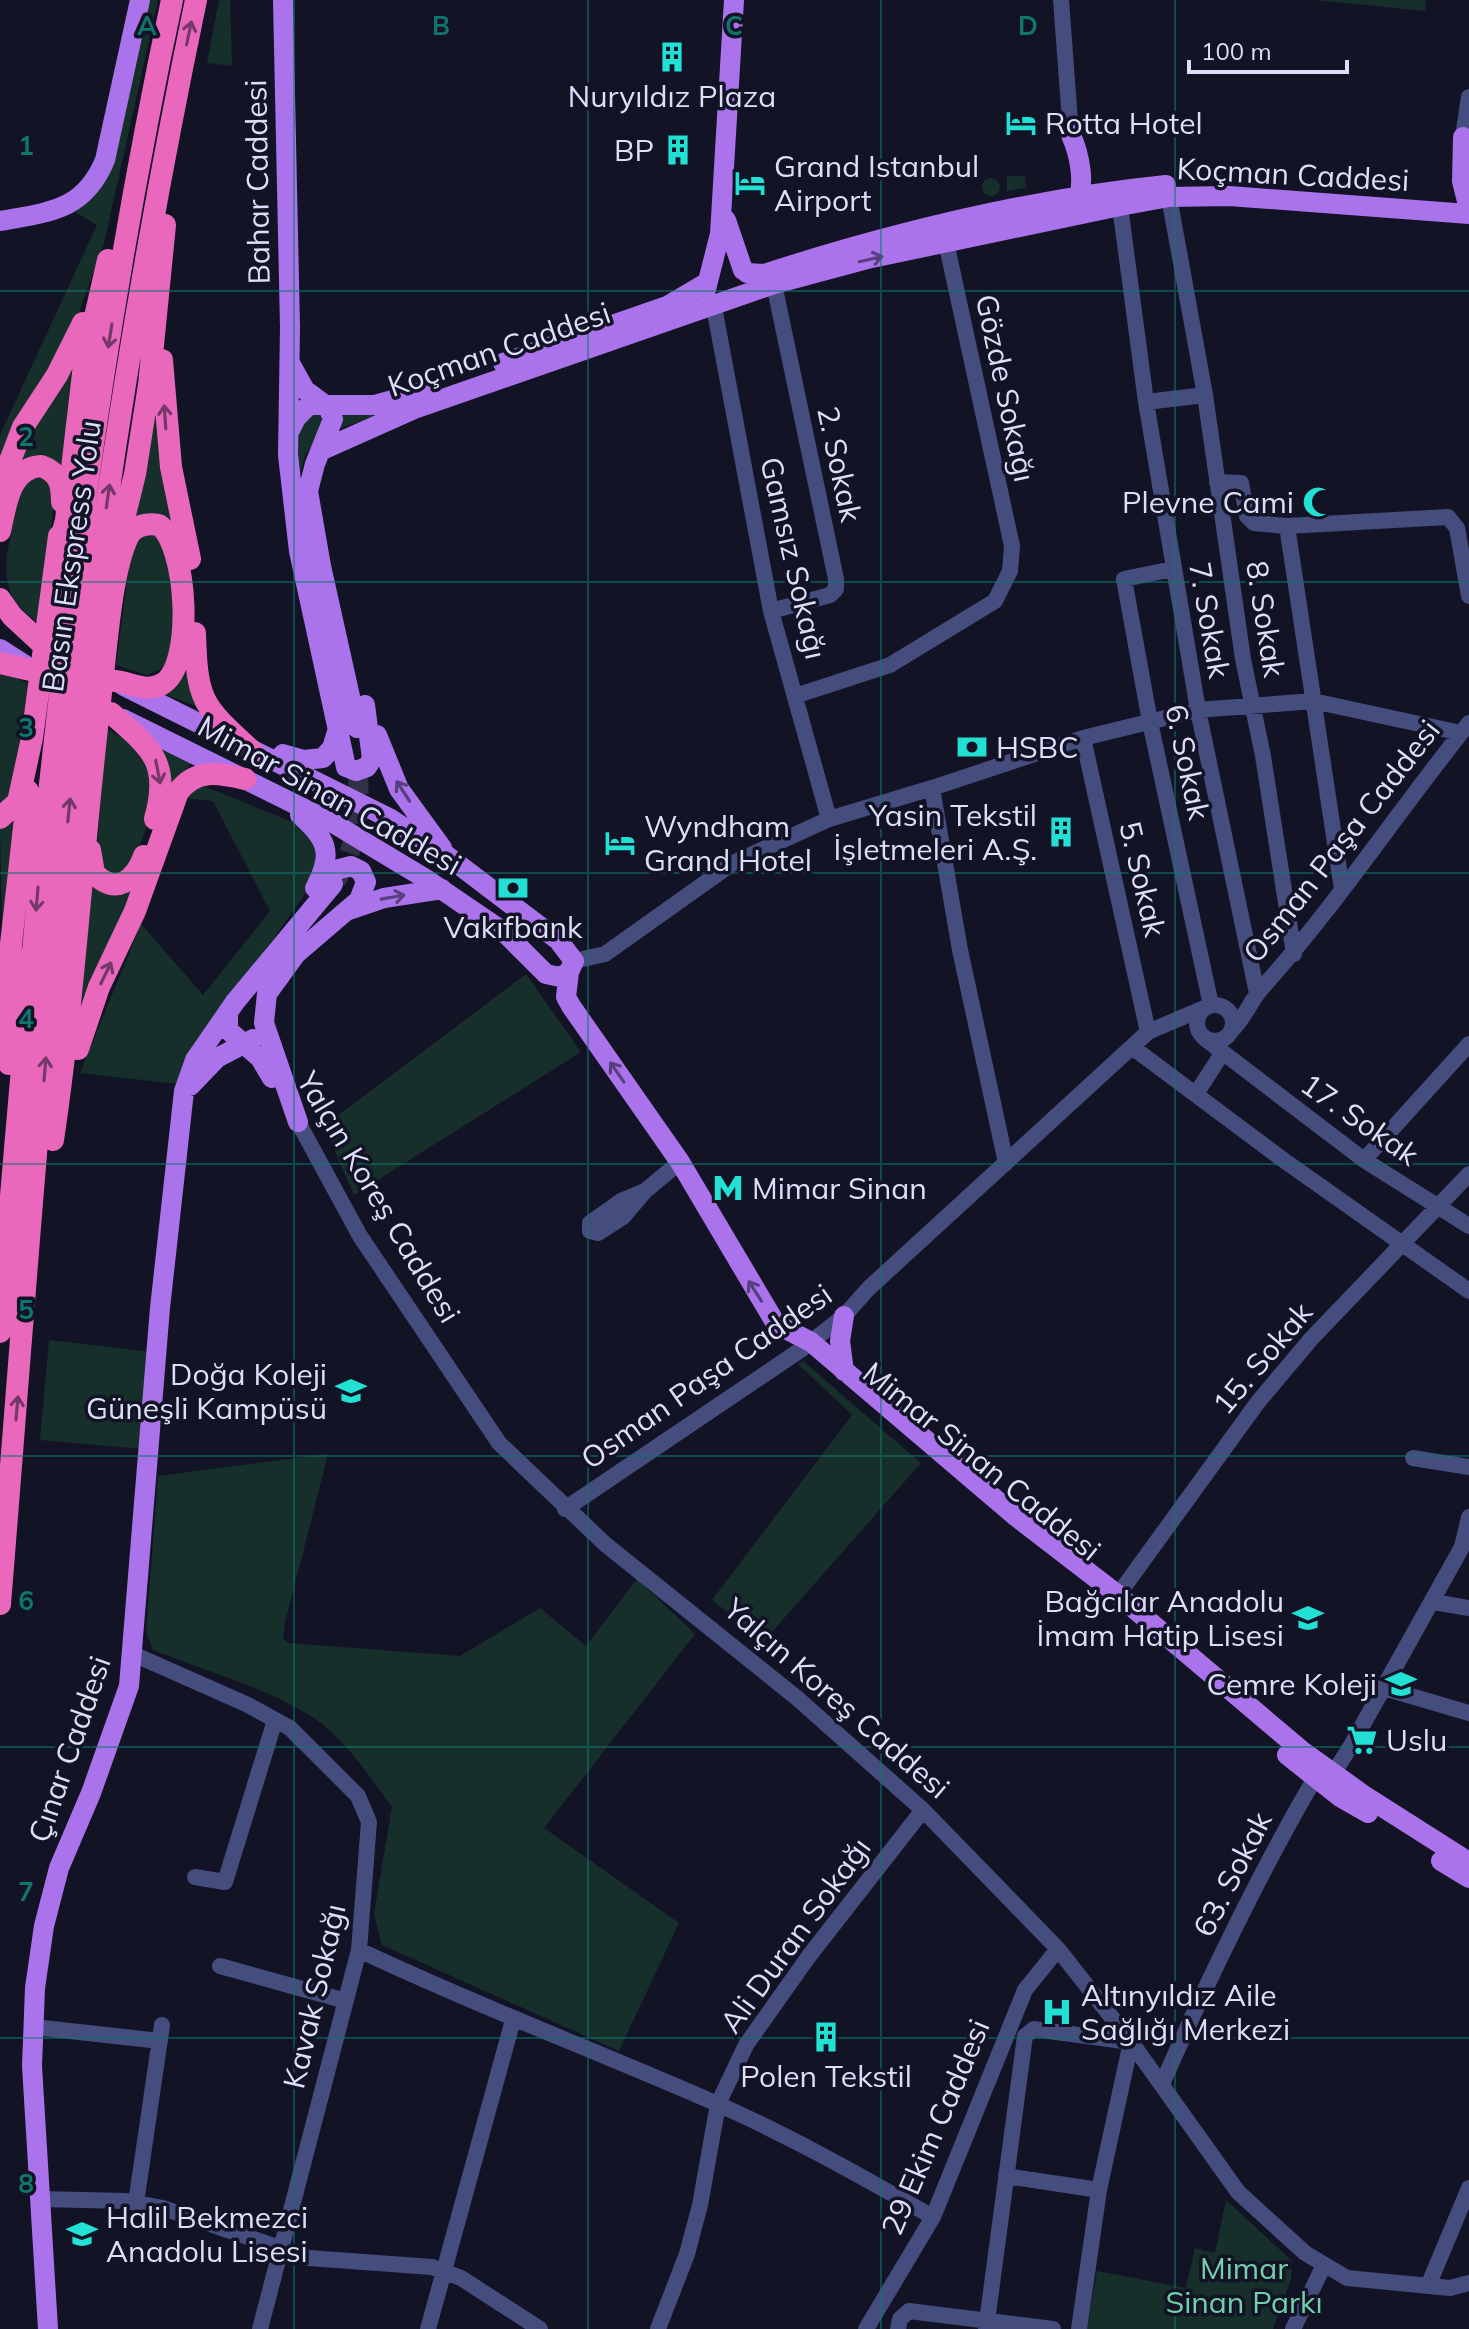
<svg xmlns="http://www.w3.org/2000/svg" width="1469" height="2329" viewBox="0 0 1469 2329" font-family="Mulish,sans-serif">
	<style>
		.green { fill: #172f2a }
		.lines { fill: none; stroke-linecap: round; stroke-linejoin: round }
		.major-tunnel { stroke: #313146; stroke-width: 20; stroke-dasharray: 20 10; stroke-linecap: butt }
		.minor { stroke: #454c7e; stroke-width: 16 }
		.major { stroke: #ab73eb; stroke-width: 20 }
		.highway { stroke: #ea68bb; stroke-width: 22 }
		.oneway { stroke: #743969 }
		.oneway2 { stroke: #573e7f }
		.grid { fill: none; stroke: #0f766e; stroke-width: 2; stroke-opacity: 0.55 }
		.labels { text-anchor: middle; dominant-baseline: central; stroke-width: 7; stroke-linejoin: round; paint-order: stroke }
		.poi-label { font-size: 30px; fill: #dddefa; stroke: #131326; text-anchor: start }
		.street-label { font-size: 30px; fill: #dddefa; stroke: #131326 }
		.park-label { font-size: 30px; fill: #72d1aa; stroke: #131326 }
		.grid-label { font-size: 26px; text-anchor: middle; font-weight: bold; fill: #0f766e; stroke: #131326; stroke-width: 7; stroke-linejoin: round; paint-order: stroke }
	</style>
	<rect width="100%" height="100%" fill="#131326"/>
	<path class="green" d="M150,0h8l-54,243 -36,99 -68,128v-35l97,-210 -22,-13 25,-30 15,-31z
		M219,0h11l2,66 -25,-3z
		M1315,0h111l-1,11z
		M1007,176h18l1,12 -19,3z
		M982 187a9 9 0 1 1 18 0a9 9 0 1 1-18 0Z
		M697,297l3,8 -359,123 -3,-17 31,3 295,-98z
		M76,352l-12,118 -43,-6 -1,-15z
		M154,391l25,141 -46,-12z
		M309,413h13l1,19 -18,23 -5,20 -6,-35z
		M45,477l11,11 -17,135c-39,-26 -36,-51 -27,-94 4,-18 7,-33 16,-49z
		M154,533l14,12 8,90 -11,32 -18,8 -31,-10 15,-113 7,-16z
		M190,664l9,43 -41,-15 15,-5z
		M0,675l15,2 18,9 -19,110 -14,15z
		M105,728c10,6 25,12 32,21 29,35 10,92 -14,125h-17l-9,-23z
		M162,745l30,18 -22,26z
		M199,784l103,42 13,15v39l-124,176 -13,28 -98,-11 61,-149 62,71 67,-84 -57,-110 -28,-3z
		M14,822l-8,102h-4l-2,-95z
		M90,885l42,5 -51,121z
		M526,974l55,78 -227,143 -30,-69z
		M49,1340l102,12 -7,97 -104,-9z
		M803,1361l118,102 -157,178 -52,-41 140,-185 -54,-51z
		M328,1454l-43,169 -2,16 5,4 172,13 80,-48 46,38 51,-67 58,55 -151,194 135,95 -60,128 -237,-106 -8,-31 18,-107c-22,-30 -47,-68 -78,-89 -48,-31 -109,-47 -161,-68l-7,-18 12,-156z
		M1226,2200l66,61 -1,18 -18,50h-186l10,-58 89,17 9,-40 20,5z"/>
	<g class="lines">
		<path class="major-tunnel" d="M336,880c23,-36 26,-77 20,-119"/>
		<path class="minor" d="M1061,0l10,135
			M1463,137l6,-40
			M1169,197l36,198 38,264 20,97 31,198
			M1120,206l26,196 52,308 59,283
			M714,307l57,304 58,208
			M1146,402l59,-7
			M1217,482l24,1 6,33 7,7 33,3
			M1173,569l-49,10 26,143 61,283
			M771,611l59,-16 6,-6v-10l-62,-295
			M798,695l92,-30 105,-64 15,-30 2,-25 -66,-304
			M1083,738l65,294
			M1342,889l-55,-363 161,-9 9,11 12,68
			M574,961l31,-7 128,-91 96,-44 103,-31
			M1197 1023a18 18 0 1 1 36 0a18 18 0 1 1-36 0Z
			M1233,1029c12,-12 17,-27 28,-40 75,-83 137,-178 208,-266
			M1204,1038l160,122 105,66
			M1132,1047l150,112 187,132
			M1196,1094l25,-39
			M298,1122l62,114 139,207 106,101 192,154 126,112 135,139 73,93 107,150 67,61 42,25 103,10 19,-5
			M1364,1160l105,-116
			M1006,1163l-46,-213 -28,-162 151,-50 115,-28 115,-9 148,32
			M645,1191l-22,26 -25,16 -8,-2v-8l31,-22 24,-10 35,-29
			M1413,1458l56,9
			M565,1509l237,-160 42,-33 25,-28 279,-256 56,-24
			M1118,1595l140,-193 53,-63 158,-165
			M1434,1602l35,6
			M133,1654l113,50 44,24 68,68 11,26 -10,128 -99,379
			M1384,1688l85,25
			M195,1877l30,5 50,-162
			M359,1950c114,54 232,99 347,149 79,34 153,76 227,118
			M220,1966l126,35
			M34,2027l126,14
			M1162,2084c46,-104 95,-207 153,-306l18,-4 19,-30 110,-197 7,-30
			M1006,2176l93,14
			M40,2199l86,2 37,7 146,50 123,9 29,11 79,51
			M136,2203l26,-178
			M1428,2286l41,-98
			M428,2329l85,-309
			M658,2329l29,-75 13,-49 18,-101 28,-59 63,-89 114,-146
			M866,2329l67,-112 92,-227 33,-41
			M898,2329l2,-10 9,-8 144,18
			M986,2329l39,-293 9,-7 97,13 -32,148 -20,139
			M1293,2329l31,-64"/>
		<path class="major" d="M283,0l7,327 -2,128 11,96 47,216 10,4 11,-4 5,-8 -7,-54
			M1071,135c8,18 16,52 4,68
			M1463,137l-1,44 7,28
			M726,220l17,50
			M0,221c49,-9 84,-10 105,-61l35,-160
			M747,273l17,1c130,-42 265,-75 402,-89
			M705,293l15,-59 14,-234
			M290,363l15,27 23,17 5,12 -18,45 -7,27 13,75 36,162
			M503,363l164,-57 39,-23
			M289,432l7,-14 13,-13h66l57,-16
			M322,450l92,-41 360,-125 93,-25 253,-53 49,-9 60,-1 240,18
			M0,649l28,18
			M123,719l210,104 93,56 78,53 42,42 14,3 9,-5 5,-11 -16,-21 -112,-85 -55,-36 -267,-133
			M377,735l22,54 43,59
			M283,754l21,6 19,-2 9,-10 5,-16
			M300,815c25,22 34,37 17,69
			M349,910l35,-12 58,-9
			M569,972l-3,25 5,9 109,156 96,162 35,18 203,173 104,80 183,155 64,46 104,66
			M268,983l-4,40 34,99
			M267,994l29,-40 63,-54 7,-18 -5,-11 -10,-5 -19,5 -17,17
			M228,1013v17l32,28 12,20
			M190,1086l27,-28 36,-19
			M844,1316l-4,25 4,30
			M1287,1755l53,42 28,16
			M1441,1861l28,17
			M48,2329l-16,-263 3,-78 9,-62 15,-58 32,-75 38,-107 31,-378 24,-217 11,-31 40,-58 98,-118"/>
		<path class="highway" d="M162,360l9,107 19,92
			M0,487l23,-60 34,-52 26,-52
			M0,531c6,-25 9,-63 41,-65 18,6 21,18 21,36
			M117,547l18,-73 14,-89 16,-160
			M58,550l8,-30 18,-155 24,-105
			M0,599l12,17 28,26
			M195,633c2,69 7,72 57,118
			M0,663l35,8
			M111,713c40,35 60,49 44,106
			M0,818l18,-16 14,-64 27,-202
			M90,850l4,23c21,23 41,8 50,-17
			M78,1049l21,-62 36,-76 43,-119c18,-24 41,-19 67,-13
			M9,1064l2,-120 17,-153
			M53,1140c22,-148 30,-298 48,-447 5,-41 10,-121 27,-156 6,-12 19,-14 31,-12 28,19 36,141 3,159 -15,9 -30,-1 -47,-3
			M0,1332c35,-447 78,-893 172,-1332
			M0,1604c25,-308 46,-617 83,-923 28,-228 66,-456 113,-681"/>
	</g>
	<defs><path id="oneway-shaft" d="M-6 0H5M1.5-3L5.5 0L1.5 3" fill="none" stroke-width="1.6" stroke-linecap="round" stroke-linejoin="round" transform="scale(2)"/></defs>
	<g class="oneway">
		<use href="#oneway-shaft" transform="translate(189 33) rotate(-78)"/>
		<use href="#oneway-shaft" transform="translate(110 336) rotate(99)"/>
		<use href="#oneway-shaft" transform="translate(165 417) rotate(-94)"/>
		<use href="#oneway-shaft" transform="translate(108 496) rotate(-82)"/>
		<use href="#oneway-shaft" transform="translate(158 772) rotate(79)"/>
		<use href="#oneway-shaft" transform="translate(69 810) rotate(-84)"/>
		<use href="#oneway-shaft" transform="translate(37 899) rotate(95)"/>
		<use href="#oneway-shaft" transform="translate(106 973) rotate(-64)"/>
		<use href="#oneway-shaft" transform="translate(45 1069) rotate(-85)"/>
		<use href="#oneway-shaft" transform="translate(17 1408) rotate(-85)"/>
	</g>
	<g class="oneway2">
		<use href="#oneway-shaft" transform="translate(871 259) rotate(-13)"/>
		<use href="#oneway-shaft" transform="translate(403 791) rotate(-123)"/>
		<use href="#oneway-shaft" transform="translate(393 897) rotate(-10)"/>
		<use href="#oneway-shaft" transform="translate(617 1072) rotate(-125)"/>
		<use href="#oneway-shaft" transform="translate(755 1291) rotate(-123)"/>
	</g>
	<path class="grid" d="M294,0v2329M588,0v2329M881,0v2329M1175,0v2329M0,291h1469M0,582h1469M0,873h1469M0,1164h1469M0,1456h1469M0,1747h1469M0,2038h1469"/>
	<defs>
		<g id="building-bare" transform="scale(2.4)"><path d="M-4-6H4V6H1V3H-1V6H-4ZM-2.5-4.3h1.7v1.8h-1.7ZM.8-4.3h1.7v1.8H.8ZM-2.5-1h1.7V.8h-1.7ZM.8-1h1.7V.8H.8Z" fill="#23e0d4" stroke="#131326" stroke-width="2.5" paint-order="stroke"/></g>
		<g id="hotel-bare" transform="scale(2.4)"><path d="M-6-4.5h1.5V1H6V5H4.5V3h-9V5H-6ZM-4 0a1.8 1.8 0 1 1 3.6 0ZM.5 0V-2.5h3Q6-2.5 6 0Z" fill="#23e0d4" stroke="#131326" stroke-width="2.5" paint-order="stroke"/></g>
		<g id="mosque-bare" transform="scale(2.4)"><path d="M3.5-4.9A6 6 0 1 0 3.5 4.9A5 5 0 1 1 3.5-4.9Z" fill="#23e0d4" stroke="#131326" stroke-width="2.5" paint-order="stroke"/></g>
		<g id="bank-bare" transform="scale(2.4)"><path d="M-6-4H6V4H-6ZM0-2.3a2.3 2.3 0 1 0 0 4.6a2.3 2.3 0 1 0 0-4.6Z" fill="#23e0d4" stroke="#131326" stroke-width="2.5" paint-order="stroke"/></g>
		<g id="metro-bare" transform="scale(2.4)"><path d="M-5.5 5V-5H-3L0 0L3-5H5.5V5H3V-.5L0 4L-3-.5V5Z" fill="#23e0d4" stroke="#131326" stroke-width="2.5" paint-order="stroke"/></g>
		<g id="school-bare" transform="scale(2.4)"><path d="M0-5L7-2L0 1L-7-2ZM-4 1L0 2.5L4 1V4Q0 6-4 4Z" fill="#23e0d4" stroke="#131326" stroke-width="2.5" paint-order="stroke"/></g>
		<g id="supermarket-bare" transform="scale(2.4)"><path d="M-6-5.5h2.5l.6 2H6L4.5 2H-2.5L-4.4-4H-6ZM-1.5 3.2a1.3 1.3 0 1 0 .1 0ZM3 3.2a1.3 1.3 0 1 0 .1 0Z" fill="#23e0d4" stroke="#131326" stroke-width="2.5" paint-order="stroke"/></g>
		<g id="hospital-bare" transform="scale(2.4)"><path d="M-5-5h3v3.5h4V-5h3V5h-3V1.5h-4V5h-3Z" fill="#23e0d4" stroke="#131326" stroke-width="2.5" paint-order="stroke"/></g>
	</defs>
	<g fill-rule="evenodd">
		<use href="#building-bare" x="672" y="57"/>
		<use href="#hotel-bare" x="1021" y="123"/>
		<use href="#building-bare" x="678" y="150"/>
		<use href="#hotel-bare" x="750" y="183"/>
		<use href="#mosque-bare" x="1318" y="502"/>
		<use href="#bank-bare" x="972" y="747"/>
		<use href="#building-bare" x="1061" y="832"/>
		<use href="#hotel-bare" x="620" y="843"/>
		<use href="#bank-bare" x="513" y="888"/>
		<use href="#metro-bare" x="728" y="1188"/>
		<use href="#school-bare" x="351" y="1391"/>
		<use href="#school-bare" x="1308" y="1618"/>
		<use href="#school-bare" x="1401" y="1684"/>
		<use href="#supermarket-bare" x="1362" y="1740"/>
		<use href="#hospital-bare" x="1057" y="2012"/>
		<use href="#building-bare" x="826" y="2037"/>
		<use href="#school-bare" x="82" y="2234"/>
	</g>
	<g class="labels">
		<g class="poi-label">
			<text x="672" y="96" text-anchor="middle">Nuryıldız Plaza</text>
			<text x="1045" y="123">Rotta Hotel</text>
			<text x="654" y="150" text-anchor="end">BP</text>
			<text x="774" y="166">Grand Istanbul<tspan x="774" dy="34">Airport</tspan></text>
			<text x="1294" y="502" text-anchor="end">Plevne Cami</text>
			<text x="996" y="747">HSBC</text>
			<text x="1037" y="815" text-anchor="end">Yasin Tekstil<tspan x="1037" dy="34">İşletmeleri A.Ş.</tspan></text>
			<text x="644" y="826">Wyndham<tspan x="644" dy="34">Grand Hotel</tspan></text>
			<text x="513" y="927" text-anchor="middle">Vakıfbank</text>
			<text x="752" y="1188">Mimar Sinan</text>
			<text x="327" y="1374" text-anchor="end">Doğa Koleji<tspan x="327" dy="34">Güneşli Kampüsü</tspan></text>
			<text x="1284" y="1601" text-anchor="end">Bağcılar Anadolu<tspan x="1284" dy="34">İmam Hatip Lisesi</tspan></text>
			<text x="1377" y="1684" text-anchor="end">Cemre Koleji</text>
			<text x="1386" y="1740">Uslu</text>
			<text x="1081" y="1995">Altınyıldız Aile<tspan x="1081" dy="34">Sağlığı Merkezi</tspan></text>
			<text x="826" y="2076" text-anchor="middle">Polen Tekstil</text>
			<text x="106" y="2217">Halil Bekmezci<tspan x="106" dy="34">Anadolu Lisesi</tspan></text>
		</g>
		<g class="street-label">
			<text transform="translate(1293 174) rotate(3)">Koçman Caddesi</text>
			<text transform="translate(257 182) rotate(-91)">Bahar Caddesi</text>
			<text transform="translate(499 349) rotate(-19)">Koçman Caddesi</text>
			<text transform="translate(1006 388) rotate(78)">Gözde Sokağı</text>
			<text transform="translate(840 464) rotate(78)">2. Sokak</text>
			<text transform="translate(71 556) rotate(-82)">Basın Ekspress Yolu</text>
			<text transform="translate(794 558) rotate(77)">Gamsız Sokağı</text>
			<text transform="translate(1266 619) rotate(81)">8. Sokak</text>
			<text transform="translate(1210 620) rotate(80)">7. Sokak</text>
			<text transform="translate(1188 762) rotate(78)">6. Sokak</text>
			<text transform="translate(330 795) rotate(29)">Mimar Sinan Caddesi</text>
			<text transform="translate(1341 841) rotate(-52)">Osman Paşa Caddesi</text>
			<text transform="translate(1143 879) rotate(77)">5. Sokak</text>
			<text transform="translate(1360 1119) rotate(35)">17. Sokak</text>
			<text transform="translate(379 1197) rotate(59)">Yalçın Koreş Caddesi</text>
			<text transform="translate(1262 1358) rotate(-50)">15. Sokak</text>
			<text transform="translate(706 1376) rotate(-35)">Osman Paşa Caddesi</text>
			<text transform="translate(982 1461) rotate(39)">Mimar Sinan Caddesi</text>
			<text transform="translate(837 1698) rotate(41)">Yalçın Koreş Caddesi</text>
			<text transform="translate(69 1749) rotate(-71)">Çınar Caddesi</text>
			<text transform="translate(1232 1874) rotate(-63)">63. Sokak</text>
			<text transform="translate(795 1935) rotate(-54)">Ali Duran Sokağı</text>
			<text transform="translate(314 1996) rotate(-77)">Kavak Sokağı</text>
			<text transform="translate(935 2127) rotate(-67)">29 Ekim Caddesi</text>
		</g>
		<g class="park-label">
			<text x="1244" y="2268">Mimar<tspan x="1244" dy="34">Sinan Parkı</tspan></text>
		</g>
	</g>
	<g class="grid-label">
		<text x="147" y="35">A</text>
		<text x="441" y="35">B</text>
		<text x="734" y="35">C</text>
		<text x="1028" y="35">D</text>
		<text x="26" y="155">1</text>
		<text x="26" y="446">2</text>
		<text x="26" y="737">3</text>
		<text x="26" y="1028">4</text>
		<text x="26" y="1319">5</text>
		<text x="26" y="1610">6</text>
		<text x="26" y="1901">7</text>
		<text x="26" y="2193">8</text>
	</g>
	<path d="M1189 60v12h158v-12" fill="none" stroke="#dddefa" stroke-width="4"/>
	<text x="1201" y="60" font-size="24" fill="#dddefa" stroke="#131326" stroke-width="6" paint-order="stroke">100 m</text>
</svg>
